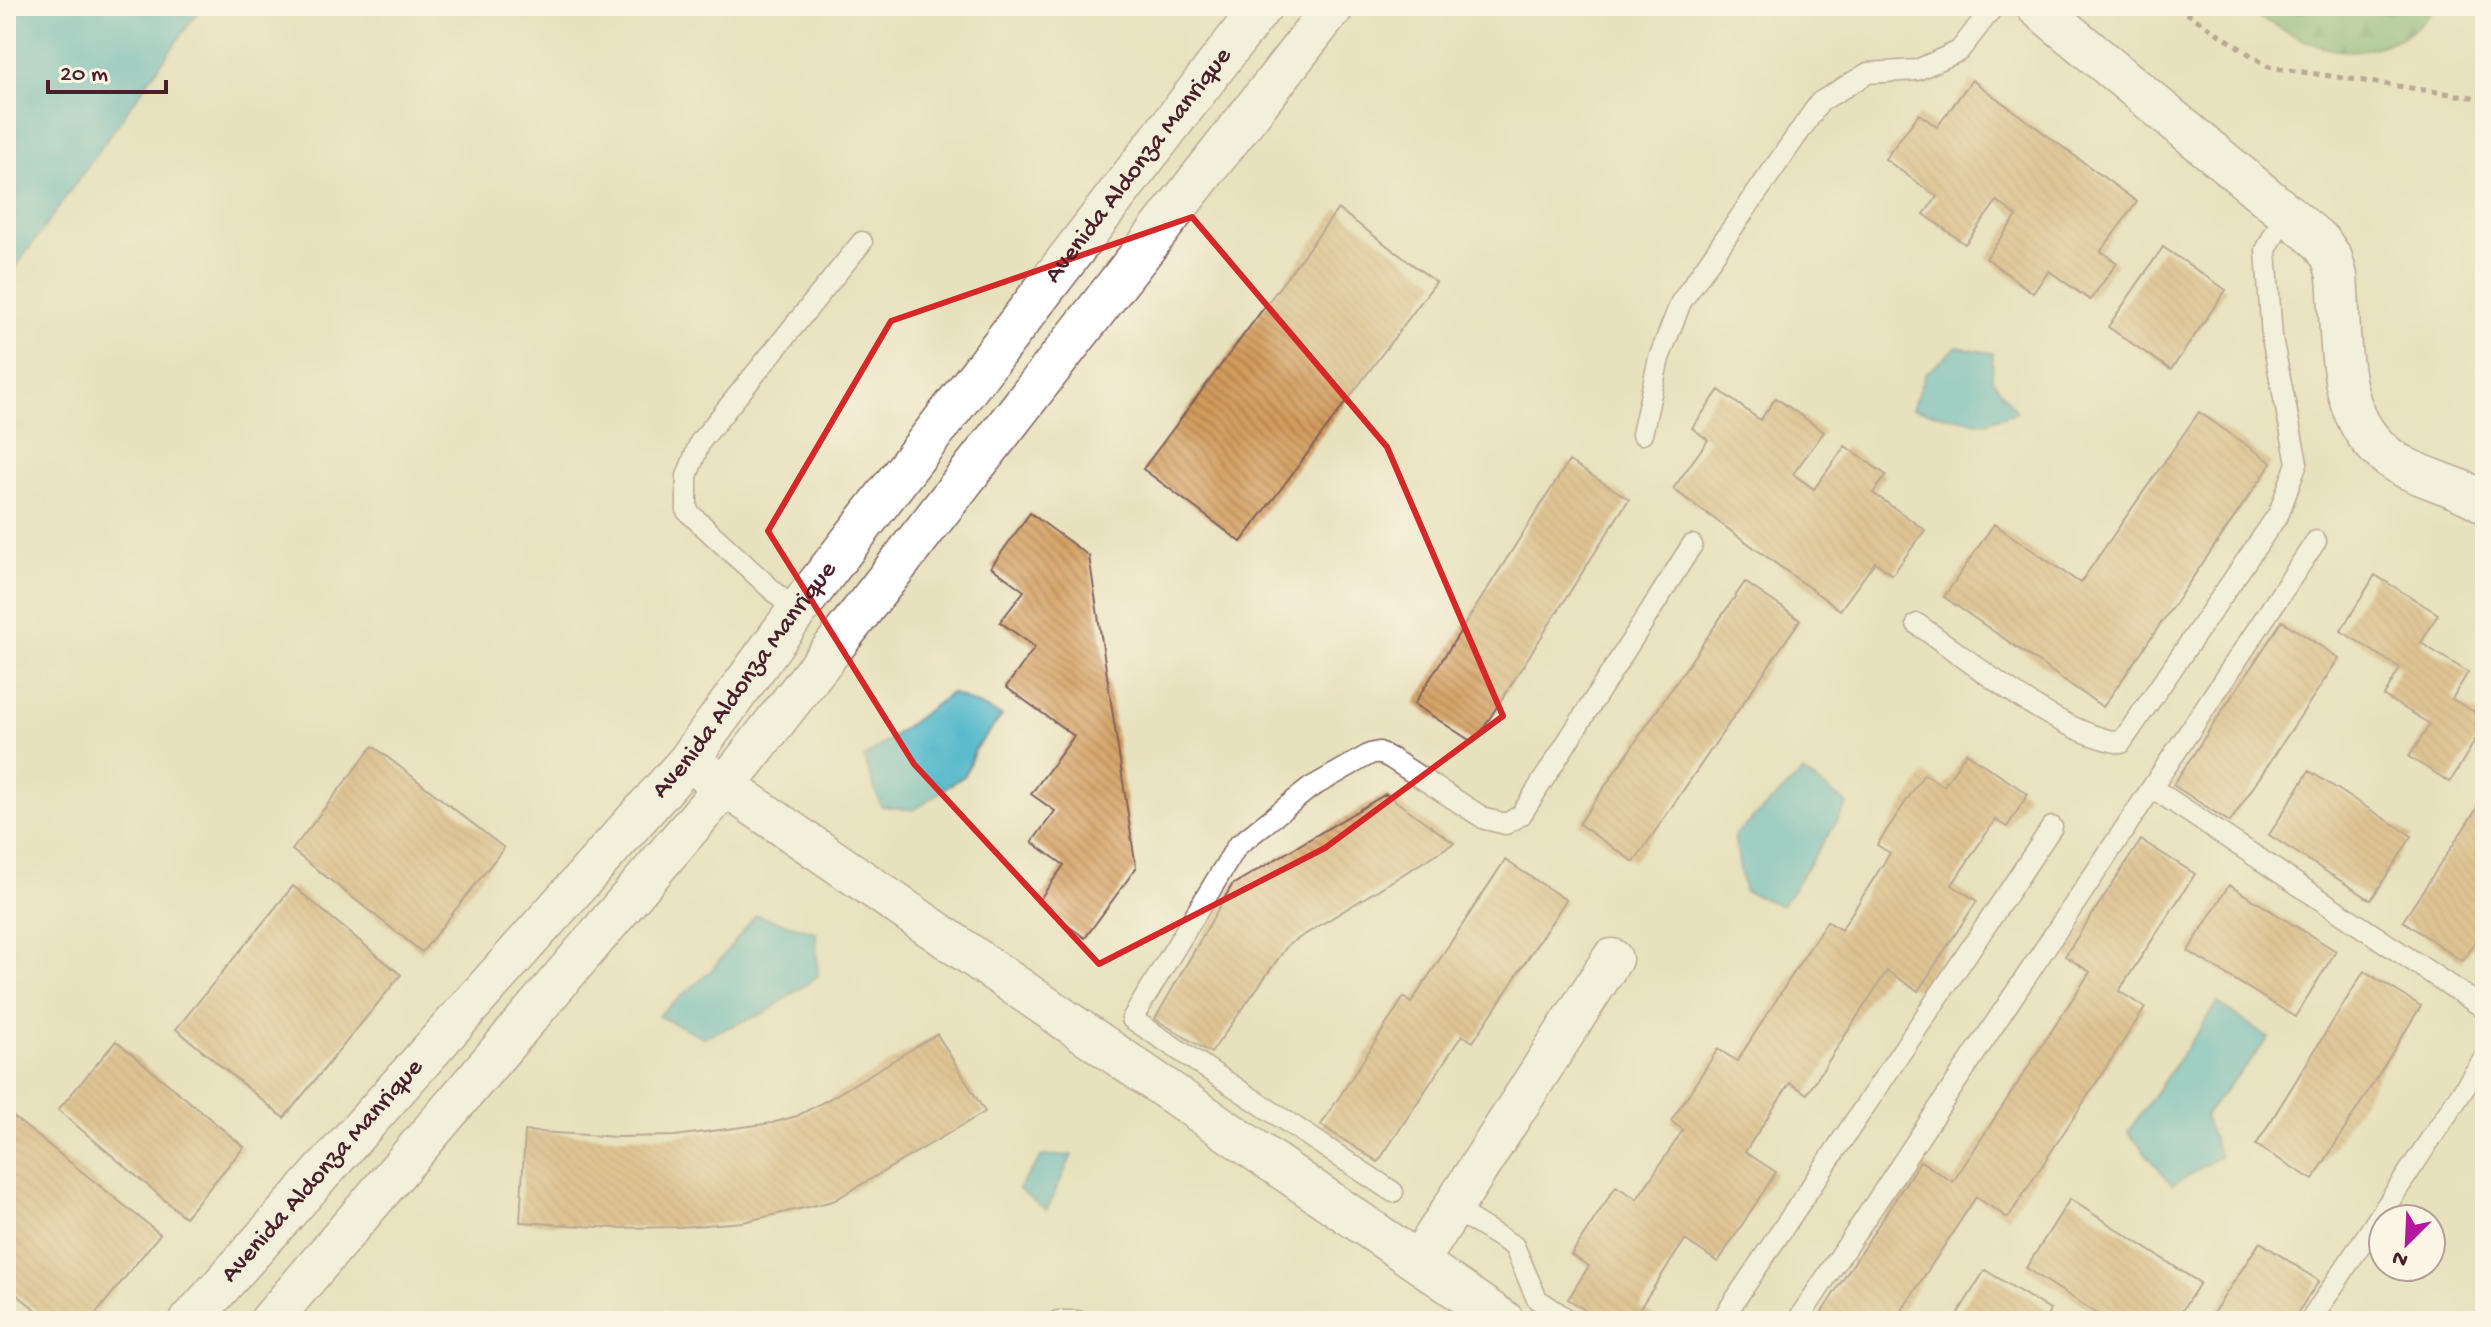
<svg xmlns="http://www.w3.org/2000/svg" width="2491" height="1327" viewBox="0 0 2491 1327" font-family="'Gochi Hand',sans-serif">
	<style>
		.forest { fill: url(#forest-firs); stroke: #5c674e; stroke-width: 2 }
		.water { fill: #4bb5c9; stroke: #4a6a7a; stroke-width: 2 }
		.building { fill: url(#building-back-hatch) }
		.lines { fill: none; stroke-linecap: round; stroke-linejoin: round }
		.service-casing { stroke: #81635e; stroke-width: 23 }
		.minor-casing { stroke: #81635e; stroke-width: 43 }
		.path { stroke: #81635e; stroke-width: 5; stroke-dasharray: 6 6; stroke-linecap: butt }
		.service { stroke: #fff; stroke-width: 20 }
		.minor { stroke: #fff; stroke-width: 40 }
		.marked { fill: none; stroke: #d62828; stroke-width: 6; stroke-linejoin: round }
		.labels { text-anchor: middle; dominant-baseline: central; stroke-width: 8; stroke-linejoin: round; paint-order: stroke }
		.street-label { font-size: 26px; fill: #4a1f2b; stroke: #fcf5e5 }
	</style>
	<defs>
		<pattern id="forest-firs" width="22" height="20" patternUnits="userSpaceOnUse" patternTransform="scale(2)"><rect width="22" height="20" fill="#6faf70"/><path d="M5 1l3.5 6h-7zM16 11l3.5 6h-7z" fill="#5d8e5c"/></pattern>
		<pattern id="building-back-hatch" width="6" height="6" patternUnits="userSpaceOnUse" patternTransform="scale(2)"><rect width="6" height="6" fill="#d29b5b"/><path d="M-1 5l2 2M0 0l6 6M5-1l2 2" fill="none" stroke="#ac7e4b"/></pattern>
	</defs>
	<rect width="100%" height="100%" fill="#fcf5e5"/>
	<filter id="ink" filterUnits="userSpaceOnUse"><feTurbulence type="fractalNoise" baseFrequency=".0125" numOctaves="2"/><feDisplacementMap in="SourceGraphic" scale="16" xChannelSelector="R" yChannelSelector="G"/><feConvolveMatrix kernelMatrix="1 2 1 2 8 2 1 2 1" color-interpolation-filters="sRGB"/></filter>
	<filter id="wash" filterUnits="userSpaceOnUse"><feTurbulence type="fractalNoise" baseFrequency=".006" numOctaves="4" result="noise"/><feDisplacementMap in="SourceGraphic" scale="32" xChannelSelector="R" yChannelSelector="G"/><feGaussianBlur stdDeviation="1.8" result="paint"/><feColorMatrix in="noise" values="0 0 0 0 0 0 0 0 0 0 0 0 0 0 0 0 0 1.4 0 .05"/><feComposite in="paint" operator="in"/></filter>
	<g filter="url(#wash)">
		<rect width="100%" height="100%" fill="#e8e1be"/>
		<path class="forest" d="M2234,6h201c-21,36 -76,54 -116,40 -30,-10 -56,-29 -85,-40z"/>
		<path class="water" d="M6,6h196l-196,275z
			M1957,347l36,6 -1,26 25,33 -34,11 -71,-14 13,-35z
			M951,693l51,23 -27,33 -10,26 -51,35 -33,-4 -17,-48z
			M1803,772l45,32 -66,102 -38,-15 -10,-55z
			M756,915l60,17 2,44 -53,37 -62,24 -45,-21 52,-44z
			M2218,1003l51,35 -65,78 16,40 -48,29 -44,-53z
			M1072,1155l-25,55 -29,-21 24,-33z"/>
		<g id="blocks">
			<path class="building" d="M1972,80l165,122 -36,49 16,12 -27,37 -41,-29 -16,22 -47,-35 31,-42 -20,-15 -32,43 -41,-30 13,-17 -52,-38 34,-45 18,13z
				M1338,209l98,73 -195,260 -98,-73z
				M2163,247l63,43 -55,80 -63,-43z
				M1719,390l41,30 16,-22 48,34 -31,42 21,15 31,-43 41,29 -13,18 52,37 -33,45 -17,-13 -35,48 -167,-121 35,-49 -16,-12z
				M2199,412l73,51 -169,244 -159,-110 50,-73 86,59z
				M1569,461l60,38 -155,244 -60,-39z
				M1030,513l59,43 47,312 -51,70 -48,-35 27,-38 -32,-23 23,-31 -24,-17 43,-58 -68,-49 29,-40 -35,-25 24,-31 -33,-24z
				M2375,575l63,39 -17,29 47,29 -16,27 33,19v6l-35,58 -41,-25 21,-33 -46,-28 16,-28 -59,-37z
				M1745,582l55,38 -166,242 -55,-38z
				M2282,621l57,37 -109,164 -57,-37z
				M373,746l131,102 -82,104 -130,-102z
				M1966,753l62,41 -21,33 -12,-7 -43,65 25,16 -59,90 -31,-20 -80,123 -17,-11 -45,69 31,20 -58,90 -33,-22 -45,68 13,7 -3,6h-48l-34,-22 21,-33 -18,-11 45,-69 21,13 46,-69 -12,-9 47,-72 19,12 90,-140 14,9 49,-77 -13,-8 47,-71 20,12z
				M2309,771l103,65 -41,64 -102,-65z
				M1386,794l68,49 -166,102 -77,108 -56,-34 77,-134z
				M2485,796v131l-23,34 -59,-40z
				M2141,840l54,34 -76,117 26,17 -137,210 -32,-21 -81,124h-79l104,-160 33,21 137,-210 -25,-16z
				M1505,860l61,40 -93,142 -11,-7 -84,127 -57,-37 83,-128 7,6z
				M2229,885l107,66 -41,66 -107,-66z
				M293,886l108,89 -117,143 -108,-89z
				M2364,971l57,35 -108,174 -57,-35z
				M937,1034l48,78 -152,89 -90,21 -63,5 -65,1 -95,-6 5,-91 92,6 58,-1 97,-13 25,-7 34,-18z
				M116,1041l128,106 -59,70 -127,-107z
				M6,1111l154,123 -70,87h-40l-44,-35z
				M2070,1199l130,84 -25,38h-66l-83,-53z
				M2260,1242l59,39 -27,40h-84z
				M1985,1270l65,40 -6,11h-91z"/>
		</g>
	</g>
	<g filter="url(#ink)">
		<use href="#blocks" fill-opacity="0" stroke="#81635e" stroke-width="2"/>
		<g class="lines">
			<g class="service-casing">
				<path id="service" d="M1642,434l17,-76 22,-56 139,-200 48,-29 49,-3 42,-19 35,-45
					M796,612l-109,-101v-35l13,-34 162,-200
					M1917,624c57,39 137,108 204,119l158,-230 18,-50 -25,-125 -6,-88 19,-37
					M2154,789l331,220
					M1393,1192l-261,-173 105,-173 73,-58 60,-34 9,-2 13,7 93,60 21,5 15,-9 171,-270
					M1452,1208l62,38 23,53 33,22
					M1058,1321h20
					M1721,1321l331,-494
					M1797,1321l519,-780
					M2310,1321l175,-264"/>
			</g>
			<g class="minor-casing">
				<g id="minor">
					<path d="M2036,6l285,236 11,16 5,18c6,71 -5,155 69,192 26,13 55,19 79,35"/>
					<path d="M703,771l801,550"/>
					<path d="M1418,1262l194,-303"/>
					<path id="s1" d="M190,1321l498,-560 108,-149 466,-606"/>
					<path d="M270,1321l455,-535 609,-780"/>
				</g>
			</g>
			<path class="path" d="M2176,6l93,61 216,32"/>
			<use href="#service" class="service"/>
			<use href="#minor" class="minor"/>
		</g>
	</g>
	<path d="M0 0H2491V1327H0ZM1192,217l195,230 116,269 -178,132 -226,116 -185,-200 -146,-233 123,-210z" fill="#e8e1be" fill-opacity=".55" fill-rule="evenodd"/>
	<path class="marked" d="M1192,217l195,230 116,269 -178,132 -226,116 -185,-200 -146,-233 123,-210z"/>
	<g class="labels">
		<g class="street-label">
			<text stroke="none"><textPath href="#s1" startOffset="1496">Avenida Aldonza Manrique</textPath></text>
			<text stroke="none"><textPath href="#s1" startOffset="848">Avenida Aldonza Manrique</textPath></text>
			<text stroke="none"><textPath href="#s1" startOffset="200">Avenida Aldonza Manrique</textPath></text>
		</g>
	</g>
	<rect width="2491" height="1327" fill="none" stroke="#fcf5e5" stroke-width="32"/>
	<g transform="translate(2407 1243) rotate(204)"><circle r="38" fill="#fcf5e5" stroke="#b59f9b" stroke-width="2"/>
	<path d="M0-6L14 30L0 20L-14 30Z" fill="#b5179e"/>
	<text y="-12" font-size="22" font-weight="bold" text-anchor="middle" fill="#4a1f2b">N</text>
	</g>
	<path d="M48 80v12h118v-12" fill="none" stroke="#4a1f2b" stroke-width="4"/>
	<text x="60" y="80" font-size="24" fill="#4a1f2b" stroke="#fcf5e5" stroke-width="6" paint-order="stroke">20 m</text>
</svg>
